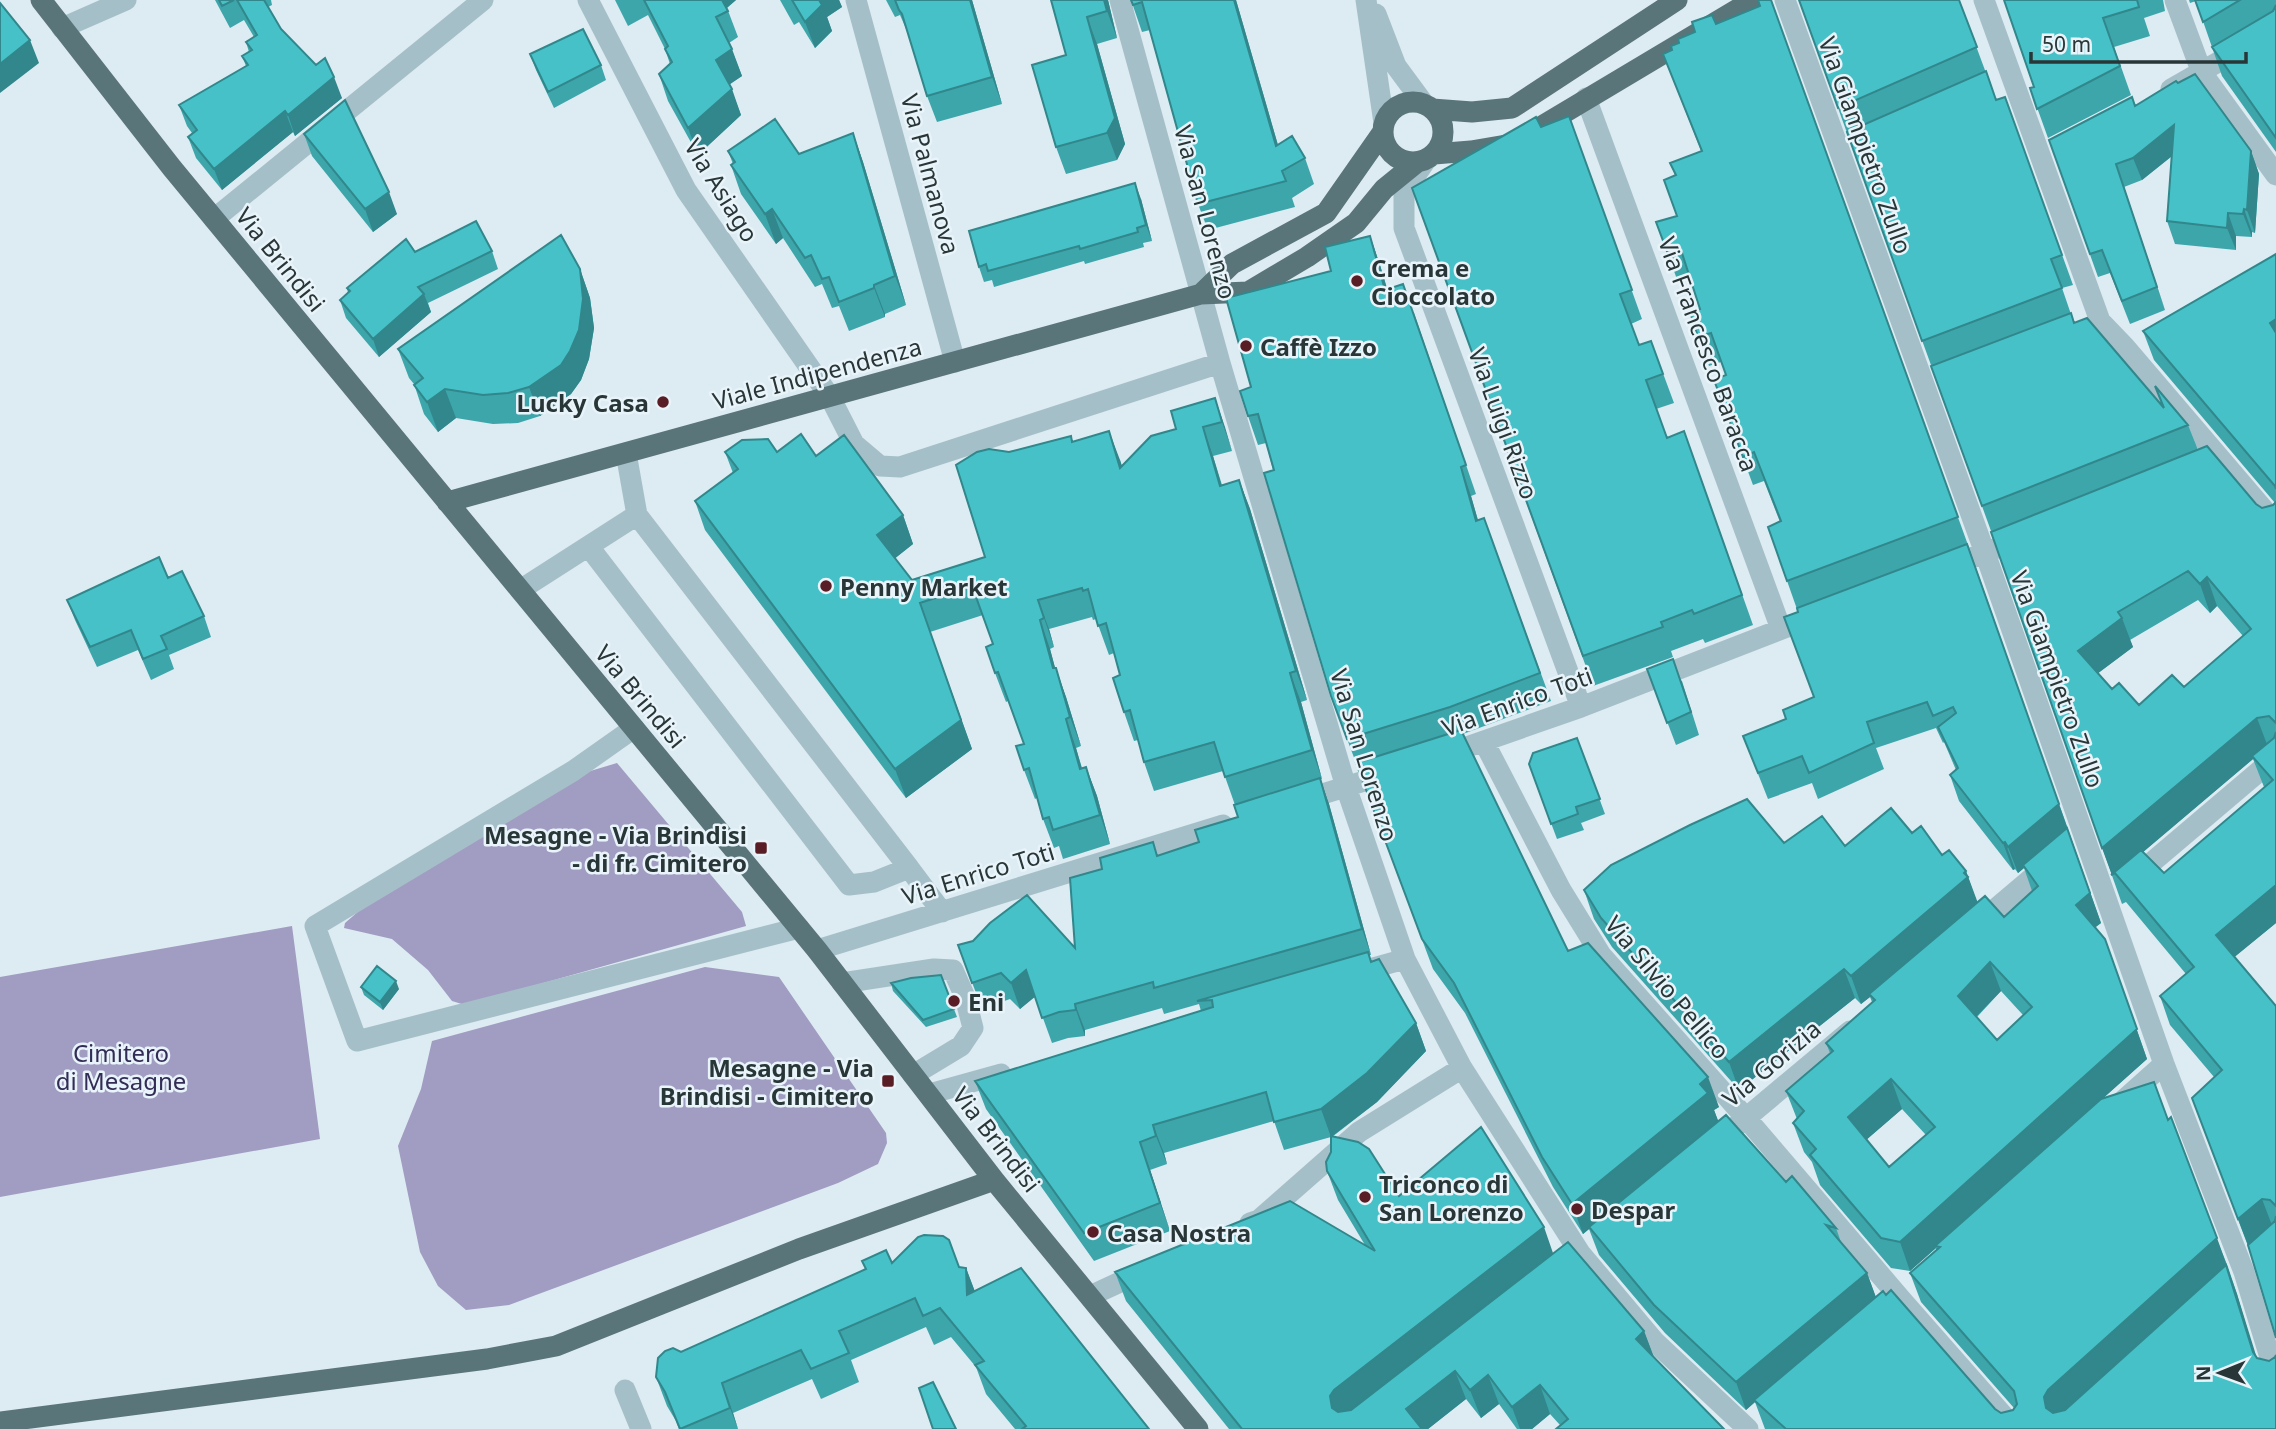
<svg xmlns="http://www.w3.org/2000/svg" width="2276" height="1429" viewBox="0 0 2276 1429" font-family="'Noto Sans',sans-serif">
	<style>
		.green { fill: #a19cc2 }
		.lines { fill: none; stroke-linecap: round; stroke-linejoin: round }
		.minor { stroke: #a5bfc8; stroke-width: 21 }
		.major { stroke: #597579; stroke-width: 21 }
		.wall { fill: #3ca6ab; fill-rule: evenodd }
		.shaded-wall { fill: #31878b }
		.building { fill: #46c1c7; stroke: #31878b; stroke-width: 2; fill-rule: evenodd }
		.poi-dot { fill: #591d25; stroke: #e9f4fa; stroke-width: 2.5 }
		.labels { text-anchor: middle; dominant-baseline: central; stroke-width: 5; stroke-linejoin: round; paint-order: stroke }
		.street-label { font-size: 24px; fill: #283637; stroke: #e9f4fa }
		.poi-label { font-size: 24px; font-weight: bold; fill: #283637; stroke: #e9f4fa; text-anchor: start }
		.park-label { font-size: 24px; fill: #332c56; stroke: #e9f4fa }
	</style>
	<rect width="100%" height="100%" fill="#ddebf2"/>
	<path class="green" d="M617,763l125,149 4,14 -281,79 -13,-4 -24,-31 -36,-31 -48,-11 1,-5 15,-13 227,-138z
		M292,926l28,213 -320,58v-220z
		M705,967l74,10 107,156 1,10 -9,21 -40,19 -329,122 -43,5 -28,-24 -18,-34 -22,-106 23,-57 11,-48z"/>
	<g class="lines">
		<path class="minor" d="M588,0l98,190 144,207 24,47 26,22 20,1 320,-104
			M856,0l99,362
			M1120,0l100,363 126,424 59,172 57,109 118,185 75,89 93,87
			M1366,0l18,123
			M1785,0l200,553 179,511 80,208 32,105
			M1984,0l116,321 25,26 151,177
			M2175,0l27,73 74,102
			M1376,14l20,52 28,38
			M62,28l64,-28
			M2171,89l105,-60
			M1586,98l195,531
			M1426,160l-22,32v36l177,479
			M214,219l269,-219
			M589,547l260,338 25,-3 35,-14 -272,-353
			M1945,568l78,-30
			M520,590l117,-75 -11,-62
			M634,728l-61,43 -258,155 42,115 442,-113
			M1484,742l77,148 40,65 145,163 154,180 115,131
			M1444,755l137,-48 232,-90
			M1300,801l90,-28
			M909,868l33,44
			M2131,880l145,-123
			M1974,927l77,-65
			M817,950l406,-125
			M1355,973l50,-14
			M842,983l92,-14 19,1 12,27 8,31 -12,18 -48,29
			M929,1094l72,-20
			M2118,1105l46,-41
			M1716,1143l134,-112
			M1250,1223l9,-3 100,-88 103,-64
			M1090,1296l54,-25
			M625,1390l16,39"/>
		<path class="major" d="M41,0l131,168 645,782 177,230 204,249
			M1383 132a30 30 0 1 1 60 0a30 30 0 1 1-60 0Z
			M1432,109l40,3 40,-4 165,-108
			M1434,154l37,-3 41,-7 241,-144
			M1201,294l31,-30 94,-51 56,-80
			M447,502l754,-208 47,-2 59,-35 49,-34 28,-34 32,-26
			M0,1422l487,-63 69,-13 243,-97 195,-69"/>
	</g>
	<path class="wall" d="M215,0h56l1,5 -4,2 13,22 61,69 -47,38 -2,-4 -71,58 -26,-32 -8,-21 4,-4 -5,-7 -8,-21 67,-39 -4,-10 7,-4 -3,-10 8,-5 -10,-17 -14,8z
		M615,0h121l-9,8 11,29 -9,6 13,33 -13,8 12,31 -43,40 -30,-54 -9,-27 11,-10 -5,-15 -17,-34 -20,11z
		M780,0h59l3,7 -15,10 5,14 -17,17 -16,-26 -5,3z
		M886,0h86l30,104 -65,18 -10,-26 -17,-58 -10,-23 -5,2z
		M1051,0h57l9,38 -20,6 28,100 -8,16 -51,14 -10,-27 10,-92z
		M1131,0h105l42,145 27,13 9,26 -22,14 3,9 -87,23 -10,-26 -48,-174 -8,2z
		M1771,0l197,545 133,378 -6,4 10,12 42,120 -44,39 65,21 60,148 9,27 39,135h-511l-10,-27 -9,8 -81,-77 -66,-78 -10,-26 -6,5 -30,-47 -88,-174 -32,-44 -102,-273 -65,-253 -8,2 -10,-29 3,-29 80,-116 39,-35 10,29 7,24 27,24 62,181 -5,2 7,24 6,-2 67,183 -88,33 105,217 151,156 -5,3 4,11 118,107 6,17 25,28 9,25 119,111 6,4 12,-3 1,-2 -93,-106 -11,-29 26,-23v-2l-26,23 -19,-3 -71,-83 -8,-23 -8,-10 -11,-29 4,-4 -11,-28 44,-38 -4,-10 46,-41 -2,-5 -9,7 -6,-6 -116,92 -127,-143 -18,-28 -10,-29 200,-47 61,3 67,-13 30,22 24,16 11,32 27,14 28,-26 -8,-23 -6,5 -3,-4 -2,1 -54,-69 -9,-26 6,-5 -12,-28 -1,1 -7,-15 -60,20 8,21 -66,30 -6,-16 -44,16 -25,-63 43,-17 28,-22 -16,-85 -30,-85 12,-5 -16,-41 -11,4 -39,-105 12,-5 -5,-13 -12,4 -19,-54 10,-3 -10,-30 -12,3 -22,-60 21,-6 -2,-41 -5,-12 31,-12 -38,-97 9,-4 44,-26 44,-18zM2001,991l22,24 -26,25 -20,-23zM1902,1109l24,26 -37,32 -23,-27z
		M1959,0l37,100 9,-3 68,188 -11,3 12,35 89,84 25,18 10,25 58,54 6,4 11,-3 2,-2 -121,-143 -11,-29 133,-77v669l-42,34 42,49v332l-28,-92 -56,-148 22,-21 -44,-52 -10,-29 26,-22 -60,-72 -4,2 -131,-373 -153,-423zM2198,600l12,13 7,-7 26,30 -59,51 -45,18 -27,-16 -14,-16 35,-26 -3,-7zM2253,759l11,28 -100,86 -21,-21z
		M2004,0h159l2,11 -21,7 6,18 -36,11 17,48 -83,43 -18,-50 4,-1z
		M2189,0h87v152l-54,-76 -26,-75 -6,2z
		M530,54l71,11 5,15 -52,28 -18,-38z
		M2135,106l116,45 8,23 -4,59 -3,-1v5l-16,-1v14l-61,-6 -8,-23 5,-65 -30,24 -18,7 41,123 -35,14 -20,-51 -12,4 -49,-137z
		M1569,116l73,203 -11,5 8,21 12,-4 23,62 -18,6 11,29 17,-7 69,194 -48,18 -2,-4 -32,12 2,6 -80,29 -181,-498 129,-61z
		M853,133l10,29 43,143 -21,9v3l-36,14 -10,-25 -7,2 -10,-24 -7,3 -32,-49 -7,6 -35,-50 -10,-29 2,-1 -5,-13 71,3z
		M304,134l93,80 -24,18 -61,-76z
		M1141,199l11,42 -9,2 1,4 -59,17 -1,-3 -90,26 -2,-7 -8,2 -5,-15z
		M492,251l6,18 -70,34 3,9 -52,45 -33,-39 -6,-18 8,-7 -1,-5 68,-36z
		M580,269l10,29 4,30 -5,31 -8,21 -10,14 -31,22 -22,7 -25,1 -37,-6 -18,14 -14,-18 -10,-30 -5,-6 -11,-29z
		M1215,398l17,53 -19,5 9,29 17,-5 11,29 57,191 -6,2 21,77h-2l9,25 42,151h-2l3,7 44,61 10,28 -49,51 -45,35 67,59 154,57 91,78 10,27 -94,67 -10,-11 -18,15h-15l-18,-25 -18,14 -15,-19 -38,30h-199l-103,-128 -11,-29 250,-27 -27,-45 -11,-29 4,-19v-15l-47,13 -10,-29 -110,32 3,11 -17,6 20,61 -76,30 -108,-152 -11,-28 226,-70 -2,-7 -35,10 -2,-6 -77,22v6l-17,2 -16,5 -17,-47 -15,13 -10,-10 -28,10 -24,-64 117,3 82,-92 42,-14 39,-25 -3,-12 -12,-34 -69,20 -10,-29 -6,-22 -4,1 -10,-29 -4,-37 -6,-22 -5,2 -13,-36 -3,1 -1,-3 -43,12 5,18 -4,2 5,19 11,29 15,49 -5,2 6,20 4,-1 11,29 13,48 -47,15 -4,-13 -5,2 -11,-29 -6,-21 -2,1 -11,-29v-26l-16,-43 -2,1 -11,-29 -2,-29 -10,-29 -53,17 42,117 -66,49 -201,-268 -10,-29 38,-28 -8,-21h52l39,4 87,59 10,29 -18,14 17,22 73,-23 24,-105 62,-16 2,6 47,18 2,6 54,-37z
		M168,578l36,38 7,21 -42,18 5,14 -23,11 -13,-30 -41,17 -22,-47 -8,-20z
		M1647,669l35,12 17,54 -23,10z
		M1577,738l28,76 -24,9 3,7 -27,9 -28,-75z
		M941,975l16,42 -31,10 -33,-36 -2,-8z
		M361,987l38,2 -16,21 -19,-15z
		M892,1263l74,5 9,24 174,137h-134l-29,-35 -10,-27 -25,-30 -17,8 -8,-18 -75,33 8,22 -38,17 -9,-20 -79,34 5,16h-59l-3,-8 -9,-15 -11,-29z"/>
	<path class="shaded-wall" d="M719,0h17l-13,11z
		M817,0h22l3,7 -15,10 5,14 -17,17 -10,-26z
		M970,0h2l30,104 -10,-27z
		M1104,0h4l9,38 -10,-27z
		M1234,0h2l50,173 -10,-27z
		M1087,17l10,27 28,100 -8,16 -10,-27z
		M30,40l9,23 -39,30v-29z
		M732,49l10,27 -16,11 -10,-27z
		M334,77l8,21 -47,38 -7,-21z
		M732,89l9,26 -43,40 -10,-27z
		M285,111l8,21 -71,58 -8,-21z
		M2174,125l8,23 -40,32 -9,-22z
		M853,133l10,29 43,143 -11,-29z
		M2251,151l8,23 -4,59 -8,-23z
		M2116,164l8,23 41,123 -8,-23z
		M1135,183l6,16 11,42 -6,-16z
		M389,192l8,22 -24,18 -8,-23z
		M772,209l11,29 -7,6 -11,-30z
		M2244,209l8,23v5l-9,-23z
		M2228,213l8,23v14l-9,-22z
		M1370,236l10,29 16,53 -11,-28z
		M580,269l10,29 4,30 -5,31 -8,21 -10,14 -31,22 -11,-29z
		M874,285l11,29v3l-11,-29z
		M424,294l7,18 -52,45 -6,-18z
		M2276,319v22l-6,-18z
		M445,389l11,29 -18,14 -11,-30z
		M1215,398l10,29 7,24 -10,-29z
		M1203,427l10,29 17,59 -10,-29z
		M1109,431l11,29 11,37 -11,-29z
		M1461,467l10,29 15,53 -10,-28z
		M1239,480l11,29 57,191 -11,-29z
		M903,515l10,29 -25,20 -11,-29z
		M1967,544l134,379 -14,11 -11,-29 -53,-40 1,3 -6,5 -10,-26z
		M2207,577l10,29 -7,7 -10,-29z
		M1038,600l11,29 5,18 -10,-29z
		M920,603l52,146 -66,49 -11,-29z
		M2122,618l11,29 -44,33 -11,-29z
		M1040,620l10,29 13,48 -10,-29z
		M1056,668l10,29 15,49 -11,-29z
		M1290,673l11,29 21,77 -10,-29z
		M2257,718l11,29 -16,9 1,3 -137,116 -1,-2 -3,2 -10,-27z
		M1066,719l10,29 14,50 -10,-29z
		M1086,767l11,29 13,48 -10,-29z
		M1320,778l9,26 42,151 -9,-26z
		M2005,842l10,27 -2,1 -10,-27z
		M1966,871l13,35 -110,88 1,3 -9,7 -10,-28z
		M2276,885v38l-50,41 -10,-29z
		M2105,939l42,120 -209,187h-3l1,2 -26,23 -10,-29z
		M1990,962l11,29 -33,34 -10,-29z
		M1844,969l11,29 -116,92 -10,-28z
		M1026,970l10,26 -16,13 -9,-26z
		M396,981l3,8 -16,21 -3,-8z
		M1075,1004l10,26v6l-9,-26z
		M1416,1023l10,28 -49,51 -46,35 -10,-28z
		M1708,1077l11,30 -5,3 5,13 -136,111 -11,-30z
		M1891,1079l11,30 -44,38 -10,-30z
		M1153,1125l11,28 3,11 -11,-28z
		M1140,1142l10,28 20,61 -10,-28z
		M2262,1199l11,29 -24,20 -11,-29z
		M1544,1227l10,29 -213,173 -9,-21 -2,-12 4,-6z
		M2217,1238l20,56 27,87 -206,38 -12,-11 -2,-11 4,-7z
		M966,1268l11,29 -10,-2z
		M1867,1273l10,27 -123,100 1,2 -9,8 -10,-28z
		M1644,1331l11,29 -19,-21z
		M1455,1371l11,28 -38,30h-15l-7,-20z
		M1488,1375l11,29 -18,14 -11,-28z
		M722,1383l11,30 5,16 -8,-21z
		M1540,1385l10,29 -18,15h-12l-8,-22z"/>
	<path class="building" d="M219,0h15l-12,6z
		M237,0h27l17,29 35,36 9,-7 9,19 -46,38 -3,-4 -71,58 -26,-32 9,-7 -18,-25 69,-40 -6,-9 10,-6 -6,-8 11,-7z
		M644,0h78l6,11 -12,6 16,32 -16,11 16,29 -44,39 -29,-54 13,-12 -7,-13 3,-3z
		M792,0h27l3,5 -17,17z
		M895,0h75l22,77 -65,19 -25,-82 -3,-4z
		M1051,0h53l3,11 -20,6 28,101 -8,15 -51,14 -24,-82 34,-10z
		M1131,0h103l42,146 16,-10 13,22 -23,13 4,10 -88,23 -56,-202 -9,3z
		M1758,0h13l187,517 -171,64 -19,-54 13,-6 -27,-69 -11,5 -29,-77 12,-5 -15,-42 -13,4 -8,-25 10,-3 -19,-59 -13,4 -12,-32 21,-6 -13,-36 12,-5 -6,-12 32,-12 -39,-97 9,-4 -1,-4 8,-3 -1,-4 17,-7 -3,-10 20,-7 4,9 44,-18z
		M1799,0h160l18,47 -139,61z
		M2004,0h133l2,7 -36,11 17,48 -83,43 -7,-21 4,-1z
		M2195,0h45l-37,22z
		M0,3l30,37 -30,24z
		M2276,5v133l-64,-91 61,-36z
		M583,29l18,36 -53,27 -18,-38z
		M1986,71l10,29 9,-3 57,158 -11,4 11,29 -140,53 -75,-209z
		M2195,74l56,77 -4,59 -3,-1 -1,5 -15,-1 -1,15 -60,-7 7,-96 -41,33 -17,6 41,123 -35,14 -20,-51 -12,4 -41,-114 83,-43 3,9 41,-25 2,2z
		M345,100l44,92 -24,17 -61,-75z
		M1569,116l63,174 -12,4 19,51 12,-4 12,33 -17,6 21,58 17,-7 58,164 -48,19 -2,-4 -31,12 2,5 -80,29 -171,-468 124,-71 5,10z
		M775,119l24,35 54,-21 42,143 -21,9v3l-35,14 -10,-25 -7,2 -11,-24 -6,3 -33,-49 -7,5 -34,-49 4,-3 -7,-11z
		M1135,183l11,42 -9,3 1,4 -58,17 -1,-3 -91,25 -2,-7 -7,3 -10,-36z
		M476,221l16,30 -74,36 6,7 -51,45 -33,-39 10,-9 -3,-3 59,-49 9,13z
		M561,235l19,34 3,30 -4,31 -9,21 -9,14 -32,22 -21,6 -25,2 -38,-6 -18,13 -13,-17 9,-7 -25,-29z
		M1370,236l15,54 18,-6 63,181 -5,2 15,54 8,-3 56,155 -90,34 -103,32 -16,-43 -67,-223 10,-3 -16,-56 -10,2 -8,-25 11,-4 -25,-89 105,-27 -6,-24z
		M2276,254v65l-6,4 6,10v156l-1,-3 -132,-155z
		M2071,313l3,10 13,-5 77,90 -9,-22 33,39 -206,81 -51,-140z
		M1215,398l7,24 -19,5 17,59 19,-6 57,191 -6,2 22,77 -87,27 -11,-35 -70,20 -14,-52 -6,2 -11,-34 7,-3 -14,-52 -8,3 -10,-37 -5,2 -1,-3 -44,12 6,18 -4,2 13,48h3l14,49 -4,2 14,50 6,-2 14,48 -47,15 -4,-13 -6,2 -14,-51 -5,2 -8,-24 8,-2 -26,-72 -3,1 -9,-26 7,-3 -21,-58 -52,17 41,117 -66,49 -200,-268 43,-32 -13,-17 17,-12 26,-1 9,13 24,-18 15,22 28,-21 59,80 -26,20 35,45 73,-23 -29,-92 21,-13 12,-3 20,3 62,-16 1,6 37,-11 11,37 31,-32 25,-7 -5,-18z
		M2207,446l49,58 6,4 11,-3 3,-3v221l-7,-7 -12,2 -155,130 -111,-316zM2188,571l12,13 7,-7 44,52 -67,58 -12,-12 -33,30 -20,-22 -7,6 -34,-38 44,-33 -4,-6z
		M1967,544l92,260 -51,43 -3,-5 -2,1 -53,-68 8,-7 -20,-41 18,-14 -3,-6 -20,9 -6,-14 -60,20 7,21 -65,30 -7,-17 -44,17 -15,-37 43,-17 -3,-9 31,-13 -30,-80 14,-5 -1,-4z
		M159,557l9,21 14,-7 22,45 -43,20 6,13 -24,10 -12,-29 -41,17 -23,-47z
		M1673,659l18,53 -24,11 -20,-54z
		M1461,730l107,221 20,-8 120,134 -8,7 8,9 -136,111 -30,-47 -88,-174 -32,-44 -66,-176z
		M2276,732v153l-60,50 60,71v200l-6,-6 -8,-1 -24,20 -46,-121 30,-28 -62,-74 34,-29 -79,-94 -4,2 30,-25 23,23 109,-93 -21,-24 22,-18z
		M1577,738l23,61 -24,8 2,7 -27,10 -22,-60 4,-11z
		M1320,778l42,151 -208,59 -1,-6 -78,22 1,6 -17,2 -17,6 -16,-48 -15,13 -10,-10 -29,10 -14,-38 15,-4 17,-18 37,-28 48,53 -5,-70 32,-9 -2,-11 53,-16 4,14 42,-14 -4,-12 43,-13 -4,-12z
		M1747,799l37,44 38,-27 23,30 46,-38 21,25 9,-7 21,29 7,-5 17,21 -2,2 4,4 -117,99 -7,-7 -115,93 -128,-144 -17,-28 27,-25 79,-40z
		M2067,828l23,65 -14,12 29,34 32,90 -237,213 -19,-4 -71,-83 6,-6 -23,-26 11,-12 -18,-20 47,-40 -7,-8 49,-43 -6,-6 116,-98 19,21 34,-31 -15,-21zM1990,962l42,45 -35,33 -39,-44zM1891,1079l44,48 -46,40 -41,-50z
		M1368,952l3,10 8,-3 37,64 -49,50 -46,36 -47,13 -8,-30 -113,33 3,11 -16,6 20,61 -76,30 -109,-152 238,-74 -1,-7 -15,1z
		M377,966l19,15 -16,21 -19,-15z
		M941,975l13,34 -31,11 -32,-37 20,-5z
		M2154,1082l14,38 3,-3 46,121 -169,152 -4,7 2,11 7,5 12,-3 161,-145 27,87 4,6 12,3 6,-4 1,-2v74h-490l-32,-29 129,-109 3,4 5,-5 104,119 6,4 12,-3 4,-6 -3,-13 -104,-118 30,-26 -5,-1 166,-147z
		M1726,1115l60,67 6,-6 44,52 -10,-3 41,48 -131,109 -82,-77 -65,-78z
		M1481,1127l63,100 -210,163 -4,6 2,12 6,4 13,-2 217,-168 76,89 -8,8 88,90h-168l12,-10 -28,-34 -28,22 -24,-32 -18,15 -15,-19 -49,38 16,20h-180l-127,-157 175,-71 85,50 -48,-80 -1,-9 5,-10v-16l27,6 11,7 30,47z
		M2276,1216v122l-28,-93 27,-24z
		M924,1235l19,1 6,4 10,27 7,1 1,27 54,-27 128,161h-127l4,-3 -51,-61 9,-4 -44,-53 -17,8 -8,-18 -76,33 10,22 -38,16 -10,-19 -79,33 8,25 -50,21 -15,-37 -9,-15 2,-19 7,-7 8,-3 8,4 185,-83 -4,-8 24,-11 6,13 26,-26z
		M933,1382l23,47h-23l-14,-41z"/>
	<g class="poi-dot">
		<circle cx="1357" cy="281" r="7"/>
		<circle cx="1246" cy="346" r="7"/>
		<circle cx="663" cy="402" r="7"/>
		<circle cx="826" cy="586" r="7"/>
		<rect x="754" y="841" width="14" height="14" rx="3.5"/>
		<circle cx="954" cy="1001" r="7"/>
		<rect x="881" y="1074" width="14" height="14" rx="3.5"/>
		<circle cx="1365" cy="1197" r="7"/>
		<circle cx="1577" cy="1209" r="7"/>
		<circle cx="1093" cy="1232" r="7"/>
	</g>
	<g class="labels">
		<g class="street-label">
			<text transform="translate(1866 145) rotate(70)">Via Giampietro Zullo</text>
			<text transform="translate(931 174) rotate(75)">Via Palmanova</text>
			<text transform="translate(722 190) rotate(58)">Via Asiago</text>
			<text transform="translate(1206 212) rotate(75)">Via San Lorenzo</text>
			<text transform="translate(281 259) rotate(51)">Via Brindisi</text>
			<text transform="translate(1709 354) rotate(70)">Via Francesco Baracca</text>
			<text transform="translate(817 373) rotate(-15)">Viale Indipendenza</text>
			<text transform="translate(1504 423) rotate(70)">Via Luigi Rizzo</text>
			<text transform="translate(2058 679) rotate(70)">Via Giampietro Zullo</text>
			<text transform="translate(641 696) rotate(50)">Via Brindisi</text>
			<text transform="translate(1517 701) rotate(-20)">Via Enrico Toti</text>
			<text transform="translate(1365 755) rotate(73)">Via San Lorenzo</text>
			<text transform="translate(978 873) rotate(-17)">Via Enrico Toti</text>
			<text transform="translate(1668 987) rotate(50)">Via Silvio Pellico</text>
			<text transform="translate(1771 1063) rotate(-40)">Via Gorizia</text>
			<text transform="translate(997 1139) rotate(52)">Via Brindisi</text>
		</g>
		<g class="poi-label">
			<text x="1371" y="267">Crema e<tspan x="1371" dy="28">Cioccolato</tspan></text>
			<text x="1260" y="346">Caffè Izzo</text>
			<text x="649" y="402" text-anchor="end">Lucky Casa</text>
			<text x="840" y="586">Penny Market</text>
			<text x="747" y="834" text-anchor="end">Mesagne - Via Brindisi<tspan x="747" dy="28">- di fr. Cimitero</tspan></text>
			<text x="968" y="1001">Eni</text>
			<text x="874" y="1067" text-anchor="end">Mesagne - Via<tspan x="874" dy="28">Brindisi - Cimitero</tspan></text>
			<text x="1379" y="1183">Triconco di<tspan x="1379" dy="28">San Lorenzo</tspan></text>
			<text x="1591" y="1209">Despar</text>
			<text x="1107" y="1232">Casa Nostra</text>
		</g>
		<g class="park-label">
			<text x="121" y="1052">Cimitero<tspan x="121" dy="28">di Mesagne</tspan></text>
		</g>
	</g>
	<g transform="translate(2220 1373) rotate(269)" stroke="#e9f4fa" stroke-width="5" paint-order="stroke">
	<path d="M0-5L12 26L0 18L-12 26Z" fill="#283637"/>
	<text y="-10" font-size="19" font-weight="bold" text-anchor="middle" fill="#283637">N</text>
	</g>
	<path d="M2031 52v10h215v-10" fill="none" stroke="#283637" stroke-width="3.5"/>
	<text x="2042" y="52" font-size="21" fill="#283637" stroke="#e9f4fa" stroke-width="5" paint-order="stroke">50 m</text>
</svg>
